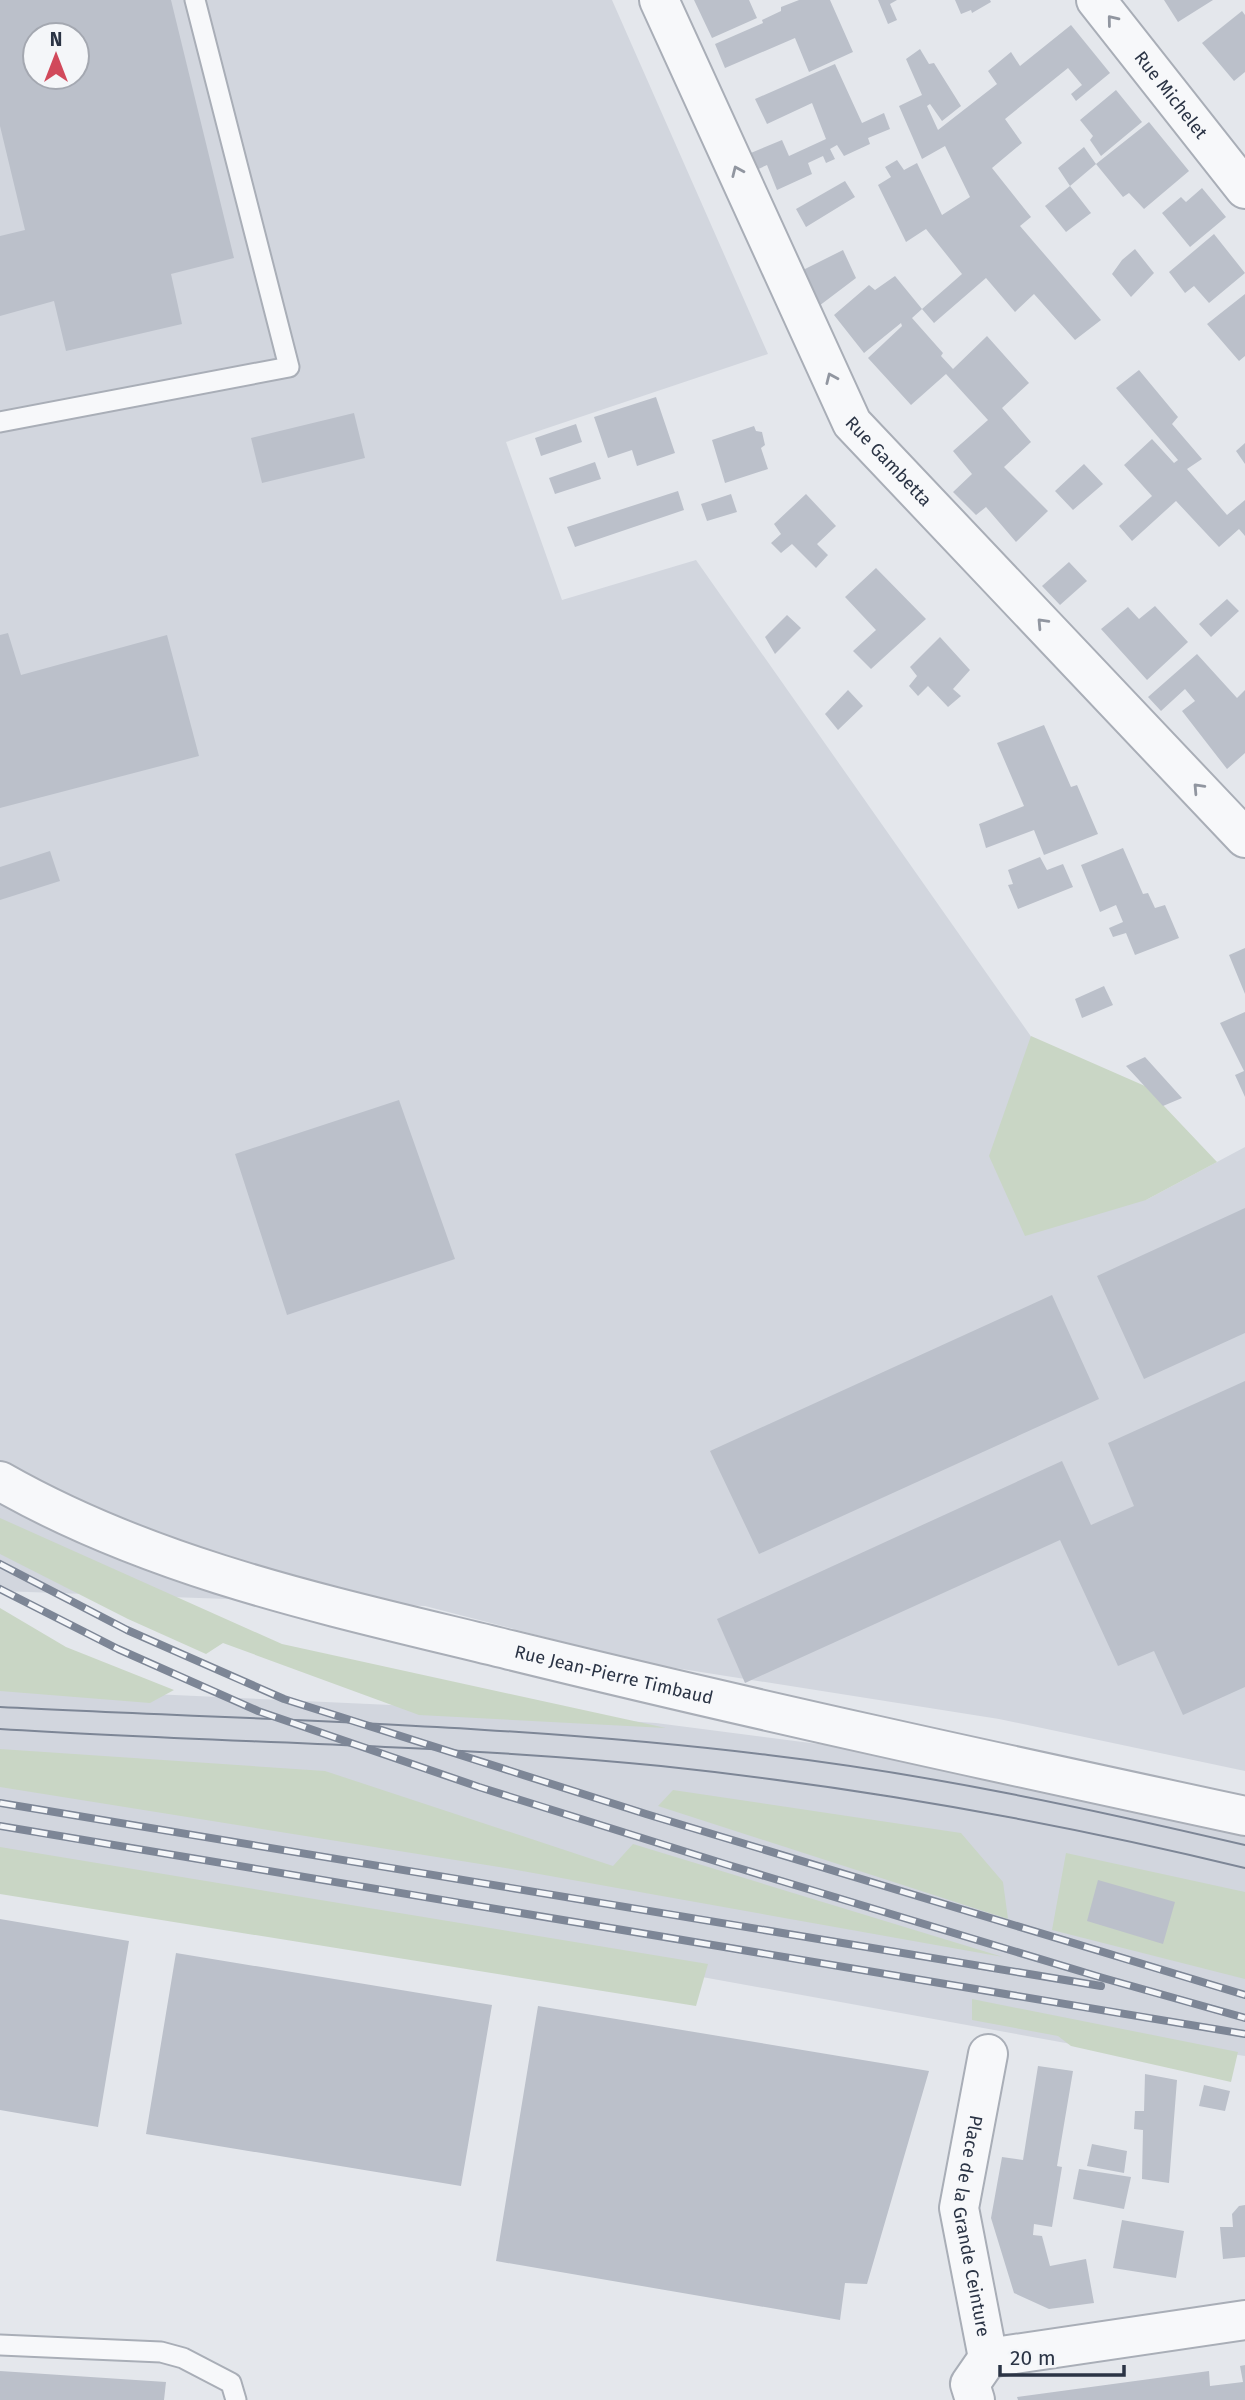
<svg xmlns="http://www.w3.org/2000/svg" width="1245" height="2400" viewBox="0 0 1245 2400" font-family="'Fira Sans',sans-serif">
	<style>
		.built { fill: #d2d6de; fill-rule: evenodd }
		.green { fill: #c9d6c5 }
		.building { fill: #bbc0ca; fill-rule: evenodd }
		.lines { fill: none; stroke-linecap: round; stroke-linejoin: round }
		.service-casing { stroke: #a9aeb7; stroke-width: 23 }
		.minor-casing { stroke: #a9aeb7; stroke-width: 42 }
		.service { stroke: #f7f8fa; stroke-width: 19 }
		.minor { stroke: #f7f8fa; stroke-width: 38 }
		.tram { stroke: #7d8696; stroke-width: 2 }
		.rail-casing { stroke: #7d8696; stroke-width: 8 }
		.rail { stroke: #f4f6f9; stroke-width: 5; stroke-dasharray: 16; stroke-linecap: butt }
		.oneway { stroke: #9196a0 }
		.labels { text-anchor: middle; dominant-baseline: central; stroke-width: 7; stroke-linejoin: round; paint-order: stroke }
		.street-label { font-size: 18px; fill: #2b3445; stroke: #f4f6f9 }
	</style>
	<rect width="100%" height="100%" fill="#e4e7ec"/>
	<path class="built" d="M0,0h612l156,354 -262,88 56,158 134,-40 450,640 99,-53v624l-246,-52 -355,-56 -219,-57 -425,-15zM35,35h42v42h-42z
		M0,1687l391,18 265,18 255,33 334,71v229l-20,-3 -5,18 -914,-166 -306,-50z"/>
	<path class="green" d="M1031,1036l114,50 72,76 -71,38 -121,36 -36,-80z
		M0,1518l282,126 384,84 -247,-13 -196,-72 -17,11 -78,-35 -128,-65z
		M0,1608l66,39 108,43 -24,13 -150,-12z
		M0,1749l325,22 288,95 20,-22 370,113 -492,-88 -511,-82z
		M673,1790l288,43 42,49 5,37 -350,-113z
		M0,1847l708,117 -12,42 -696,-112z
		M1066,1853l179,39v87l-193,-49z
		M972,1999l266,53 -7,30 -160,-36 -13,-10 -86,-16z"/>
	<path class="building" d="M0,0h171l63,258 -63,16 11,50 -116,27 -12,-50 -54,15v-80l25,-6 -25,-104zM35,35h42v42h-42z
		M694,0h55l8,18 -45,20z
		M799,0h31l23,52 -44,20 -14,-34 -70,30 -10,-24 48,-21 -1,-3 19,-9v-4z
		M878,0h19l-7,4 7,16 -9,4z
		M955,0h35l1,2 -19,11 -1,-3 -10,4z
		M1164,0h49l-35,22z
		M1242,11l3,4v57l-11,9 -32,-38z
		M1071,25l39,48 -34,28 -5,-7 11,-9 -14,-17 -63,51 17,24 -30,25 39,49 -11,9 81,94 -26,20 -41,-46 -19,18 -29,-34 -52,45 -12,-14 40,-35 -36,-45 -20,13 -28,-57 13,-8 -6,-10 12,-7 7,10 13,-7 25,52 28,-18 -25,-51 -23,13 -23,-53 23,-11 -16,-36 14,-10 9,15 5,-1 27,43 -19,15 -12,-17 -3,2 11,24 59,-46 -9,-13 23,-19 9,14z
		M835,64l27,59 22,-10 6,16 -22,9 2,6 -26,12 -7,-11 -7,4 5,10 -9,4 -3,-7 -15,7 4,11 -35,16 -10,-25 -15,7 -6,-17 36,-15 7,16 37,-17 -14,-36 -45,21 -12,-25z
		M1116,90l26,32 -41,34 -11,-16 3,-4 -13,-16z
		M1149,122l40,49 -45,38 -15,-16 -6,4 -27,-33 -26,22 -12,-18 26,-21 12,17z
		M845,181l10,16 -49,30 -10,-18z
		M1070,186l21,27 -25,19 -21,-26z
		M1202,188l24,29 -36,30 -28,-34 19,-16 5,5z
		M1214,234l31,39 -36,30 -15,-17 -9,7 -16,-21z
		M1135,249l19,24 -23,24 -19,-23 10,-14z
		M843,250l13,28 -41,31 -16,-37z
		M895,276l27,33 -10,9 31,35 -2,3 12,13 34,-33 42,47 -27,25 29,34 -27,25 44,44 -32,31 -30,-35 -10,8 -23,-23 19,-18 -19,-23 35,-31 -42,-46 -35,31 -43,-47 34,-32 -1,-3 -37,30 -30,-38 35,-30 6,5z
		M1245,294v62l-6,5 -32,-37z
		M1139,370l39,47 -6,7 30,35 -15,10 40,46 18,-15v36l-6,-7 -20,18 -43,-46 -44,40 -13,-15 33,-30 -28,-31 28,-26 22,24 4,-3 -62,-72z
		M656,397l19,56 -38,13 -5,-16 -24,8 -14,-41z
		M354,413l11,45 -103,25 -11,-45z
		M576,424l6,18 -41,14 -6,-18z
		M754,426l2,5 6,1 3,13 -4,3 7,21 -43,14 -13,-43z
		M1245,443v21l-9,-13z
		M595,462l6,17 -46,15 -6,-16z
		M1084,464l19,20 -30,26 -18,-19z
		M678,491l6,19 -109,37 -8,-20z
		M731,494l6,18 -30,9 -6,-17z
		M806,494l30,32 -19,18 11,11 -12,13 -24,-24 -11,9 -10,-10 10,-9 -7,-10z
		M1069,562l18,19 -27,24 -18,-19z
		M876,568l50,51 -55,50 -18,-18 23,-21 -31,-33z
		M1227,599l12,12 -28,26 -12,-13z
		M1155,606l33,36 -41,38 -46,-51 27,-22 11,12z
		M787,615l14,13 -26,26 -10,-17z
		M8,633l13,42 146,-40 32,121 -199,52v-173z
		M940,637l30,33 -17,19 8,7 -13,11 -20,-21 -10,10 -9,-10 8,-10 -7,-9z
		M1197,654l40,44 8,-8v63l-18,16 -45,-58 13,-10 -10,-12 -24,22 -13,-14z
		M848,690l15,16 -25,24 -13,-16z
		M1044,725l27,62 6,-2 21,49 -54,21 -10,-25 -48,18 -7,-24 45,-18 -27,-63z
		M1123,848l20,46 5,-1 7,15 10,-3 14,33 -44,17 -9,-22 -13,4 -4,-9 14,-6 -7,-17 -16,7 -19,-47z
		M50,851l10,30 -60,19v-33z
		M1040,857l7,13 16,-6 10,23 -55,22 -10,-24 5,-1 -5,-14z
		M1245,948v46l-16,-39z
		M1104,986l9,19 -31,13 -7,-19z
		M1245,1012v85l-10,-22 9,-4 -24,-48z
		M1145,1057l37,41 -19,8 -37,-40z
		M399,1100l56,159 -168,56 -52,-161z
		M1245,1208v125l-101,46 -47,-103z
		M1052,1295l47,104 -340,155 -49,-103z
		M1245,1381v306l-62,28 -29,-64 -36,15 -58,-126 -315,143 -28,-64 345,-158 29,64 43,-19 -26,-63z
		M1098,1880l77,22 -12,42 -76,-23z
		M0,1919l129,22 -31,186 -98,-17z
		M176,1953l316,52 -31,181 -315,-52z
		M538,2006l391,65 -62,213 -22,-1 -5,37 -344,-59z
		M1038,2066l35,5 -16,95 5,1 -10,60 -18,-3 -1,11 9,1 8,30 36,-7 8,44 -45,6 -35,-16 -23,-75 11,-61 21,3z
		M1145,2074l32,6 -8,103 -27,-4 1,-49 -9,-1 1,-18h9z
		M1204,2085l26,6 -5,20 -26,-5z
		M1092,2144l35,7 -3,22 -37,-7z
		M1079,2169l52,8 -7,32 -51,-10z
		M1245,2205v52l-22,2 -3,-32h13l-1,-13 7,-8z
		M1122,2220l62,11 -8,47 -63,-10z
		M1245,2365v35h-227l-1,-3 192,-26 1,15 33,-4 -3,-16z
		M0,2371l166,11 -2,18h-164z"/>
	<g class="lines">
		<g class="service-casing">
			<path id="service" d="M0,422l289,-55 -94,-367
				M0,2345l161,7 22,6 48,25 5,17"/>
		</g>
		<g class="minor-casing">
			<g id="minor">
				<path id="s1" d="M659,0l193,423 393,415"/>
				<path id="s2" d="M1096,0l149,189"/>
				<path id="s3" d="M0,1481c158,90 335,126 510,169 244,60 489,113 735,166"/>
				<path id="s4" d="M988,2054l-29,154 29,150"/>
				<path d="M988,2358l257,-38"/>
				<path d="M975,2400l-5,-16 18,-26"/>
			</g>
		</g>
		<use href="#service" class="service"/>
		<use href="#minor" class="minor"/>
		<path class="tram" d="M0,1707c256,13 514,17 768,48 161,19 319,53 477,90
			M0,1729c220,14 442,15 661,37 198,21 391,55 584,102"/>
		<g class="rail-casing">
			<path id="rail" d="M0,1564l127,66 157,69 362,115 599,181
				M0,1589l118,60 140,62 221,76 246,77 378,114 142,40
				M0,1803l1101,183
				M0,1826l1245,208"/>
		</g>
		<use href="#rail" class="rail"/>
	</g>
	<defs><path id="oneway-chevron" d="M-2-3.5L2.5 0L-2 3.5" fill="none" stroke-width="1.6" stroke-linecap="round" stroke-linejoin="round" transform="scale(1.75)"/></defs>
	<g class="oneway">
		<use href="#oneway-chevron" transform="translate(1112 20) rotate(-129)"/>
		<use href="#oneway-chevron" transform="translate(737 171) rotate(-114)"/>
		<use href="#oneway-chevron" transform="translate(831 378) rotate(-114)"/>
		<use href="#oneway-chevron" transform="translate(1042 623) rotate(-133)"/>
		<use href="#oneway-chevron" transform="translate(1198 788) rotate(-133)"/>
	</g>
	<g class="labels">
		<g class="street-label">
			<text stroke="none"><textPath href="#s2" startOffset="121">Rue Michelet</textPath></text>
			<text stroke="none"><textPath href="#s1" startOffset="518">Rue Gambetta</textPath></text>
			<text stroke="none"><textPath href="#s3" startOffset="646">Rue Jean-Pierre Timbaud</textPath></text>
			<text stroke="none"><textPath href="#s4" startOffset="175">Place de la Grande Ceinture</textPath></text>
		</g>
	</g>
	<g transform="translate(56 56)"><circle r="33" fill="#f4f6f9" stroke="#a4a8b1" stroke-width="2"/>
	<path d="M0-5L12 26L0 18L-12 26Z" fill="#d1495b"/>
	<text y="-10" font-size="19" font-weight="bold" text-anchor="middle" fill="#2b3445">N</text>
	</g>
	<path d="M1000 2365v10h124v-10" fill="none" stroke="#2b3445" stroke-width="3.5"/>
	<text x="1010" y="2365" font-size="21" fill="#2b3445" stroke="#f4f6f9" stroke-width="5" paint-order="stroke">20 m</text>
</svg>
